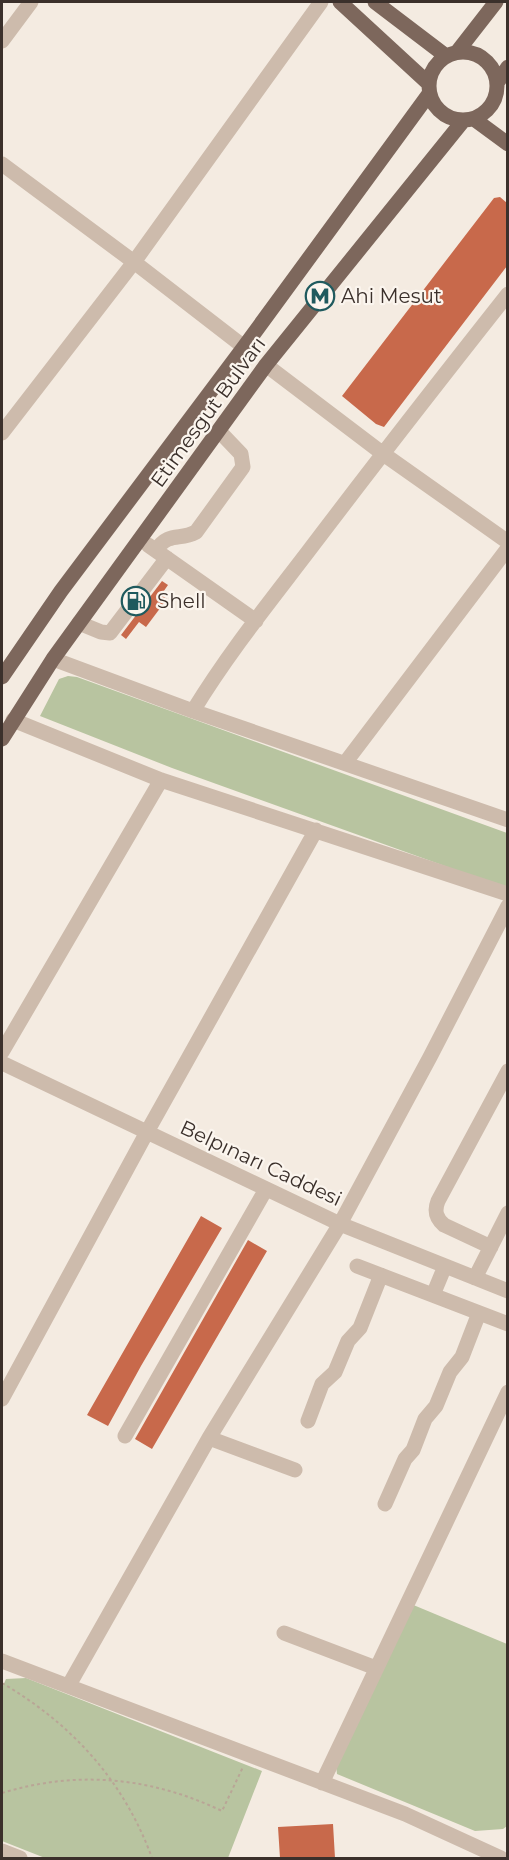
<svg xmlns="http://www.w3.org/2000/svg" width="509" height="1860" viewBox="0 0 509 1860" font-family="Montserrat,sans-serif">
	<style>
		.green { fill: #b8c4a0 }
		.building { fill: #c8694b }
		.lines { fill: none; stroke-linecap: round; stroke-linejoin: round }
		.path { stroke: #b9a596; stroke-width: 2; stroke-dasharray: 3 3; stroke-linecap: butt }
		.minor { stroke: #cdbbac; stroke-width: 15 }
		.major { stroke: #7d675c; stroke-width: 15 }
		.labels { text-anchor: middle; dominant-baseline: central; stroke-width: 4.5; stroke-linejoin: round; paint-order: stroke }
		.poi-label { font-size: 20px; fill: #3b302b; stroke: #fbf5ee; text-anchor: start }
		.street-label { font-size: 20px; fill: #3b302b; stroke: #fbf5ee }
	</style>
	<rect width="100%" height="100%" fill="#f4ebe1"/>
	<path class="green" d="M68,676l9,1 430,156v52l-1,3 -334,-120 -132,-52 19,-37z
		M411,1604l96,40v182l-4,3 -28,2 -138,-57 -1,-9z
		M26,1678l236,93 -34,87h-183l-43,-17v-153l4,-9z"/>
	<path class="building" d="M500,197l7,6v63l-123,161 -8,-3 -34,-28 152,-198z
		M162,581l6,4 -7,10 6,4 -21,28 -7,-5 -13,17 -5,-4z
		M201,1216l21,12 -81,138 -33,60 -21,-11z
		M248,1240l19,11 -115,198 -17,-10z
		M333,1824l2,34h-55l-2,-31z"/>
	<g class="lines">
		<path class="path" d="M2,1683c70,41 122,98 150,175
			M2,1793c75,-23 149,-16 220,18l21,-44"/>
		<path class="minor" d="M2,41l29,-39
			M2,164l132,98 110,85
			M266,365l116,88 126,89
			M2,433l132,-171 187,-260
			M148,545l108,76
			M156,550c14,-19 23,-9 40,-18l47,-65 -2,-13 -22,-23
			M79,623l22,9 9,1 57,-75
			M53,659l140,52 315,109
			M193,711c34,-56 75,-107 114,-158 66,-87 133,-173 201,-259
			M13,720l148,60 347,114
			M345,763l163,-215
			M2,1052l159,-272
			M2,1063l338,161 168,67
			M491,1247l-47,-22c-8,-7 -10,-14 -6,-24l70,-130
			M357,1266l151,58
			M475,1278l33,-65
			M433,1295l12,-29
			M2,1399l145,-267 169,-302
			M308,1421l14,-37 13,-12 13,-31 12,-13 21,-53
			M125,1436l141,-247
			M209,1438l86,32
			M385,1504l20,-45 8,-9 12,-31 11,-13 14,-34 12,-15 17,-44
			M284,1633l92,35
			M2,1661l403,153 96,44
			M69,1685l140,-247 131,-214 90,-167 78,-151
			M322,1783l186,-391
			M2,1851l18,7"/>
		<path class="major" d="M340,2l88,81
			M375,2l71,54
			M429 86a34 34 0 1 1 68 0a34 34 0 1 1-68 0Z
			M457,52l39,-50
			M497,83l11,-16
			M474,119l34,25
			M2,677l59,-86 183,-244 185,-253
			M2,739l51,-80 213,-294 197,-244"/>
	</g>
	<defs>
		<g id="metro-ring" transform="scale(1.5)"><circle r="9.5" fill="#fbf5ee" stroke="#1f5a5e" stroke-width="1.5"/><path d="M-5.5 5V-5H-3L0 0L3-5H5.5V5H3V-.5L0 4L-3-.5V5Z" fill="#1f5a5e"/></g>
		<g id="fuel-ring" transform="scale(1.5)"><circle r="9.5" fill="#fbf5ee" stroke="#1f5a5e" stroke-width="1.5"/><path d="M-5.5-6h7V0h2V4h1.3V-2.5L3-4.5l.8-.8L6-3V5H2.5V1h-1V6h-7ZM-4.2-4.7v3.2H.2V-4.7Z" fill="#1f5a5e"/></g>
	</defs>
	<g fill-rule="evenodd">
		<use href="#metro-ring" x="320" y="296"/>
		<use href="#fuel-ring" x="136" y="601"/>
	</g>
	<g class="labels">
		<g class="poi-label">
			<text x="341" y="296">Ahi Mesut</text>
			<text x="157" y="601">Shell</text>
		</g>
		<g class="street-label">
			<text transform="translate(208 412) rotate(-54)">Etimesgut Bulvarı</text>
			<text transform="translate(261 1163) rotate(25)">Belpınarı Caddesi</text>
		</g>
	</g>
	<rect width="509" height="1860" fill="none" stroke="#3b302b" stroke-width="6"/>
</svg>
